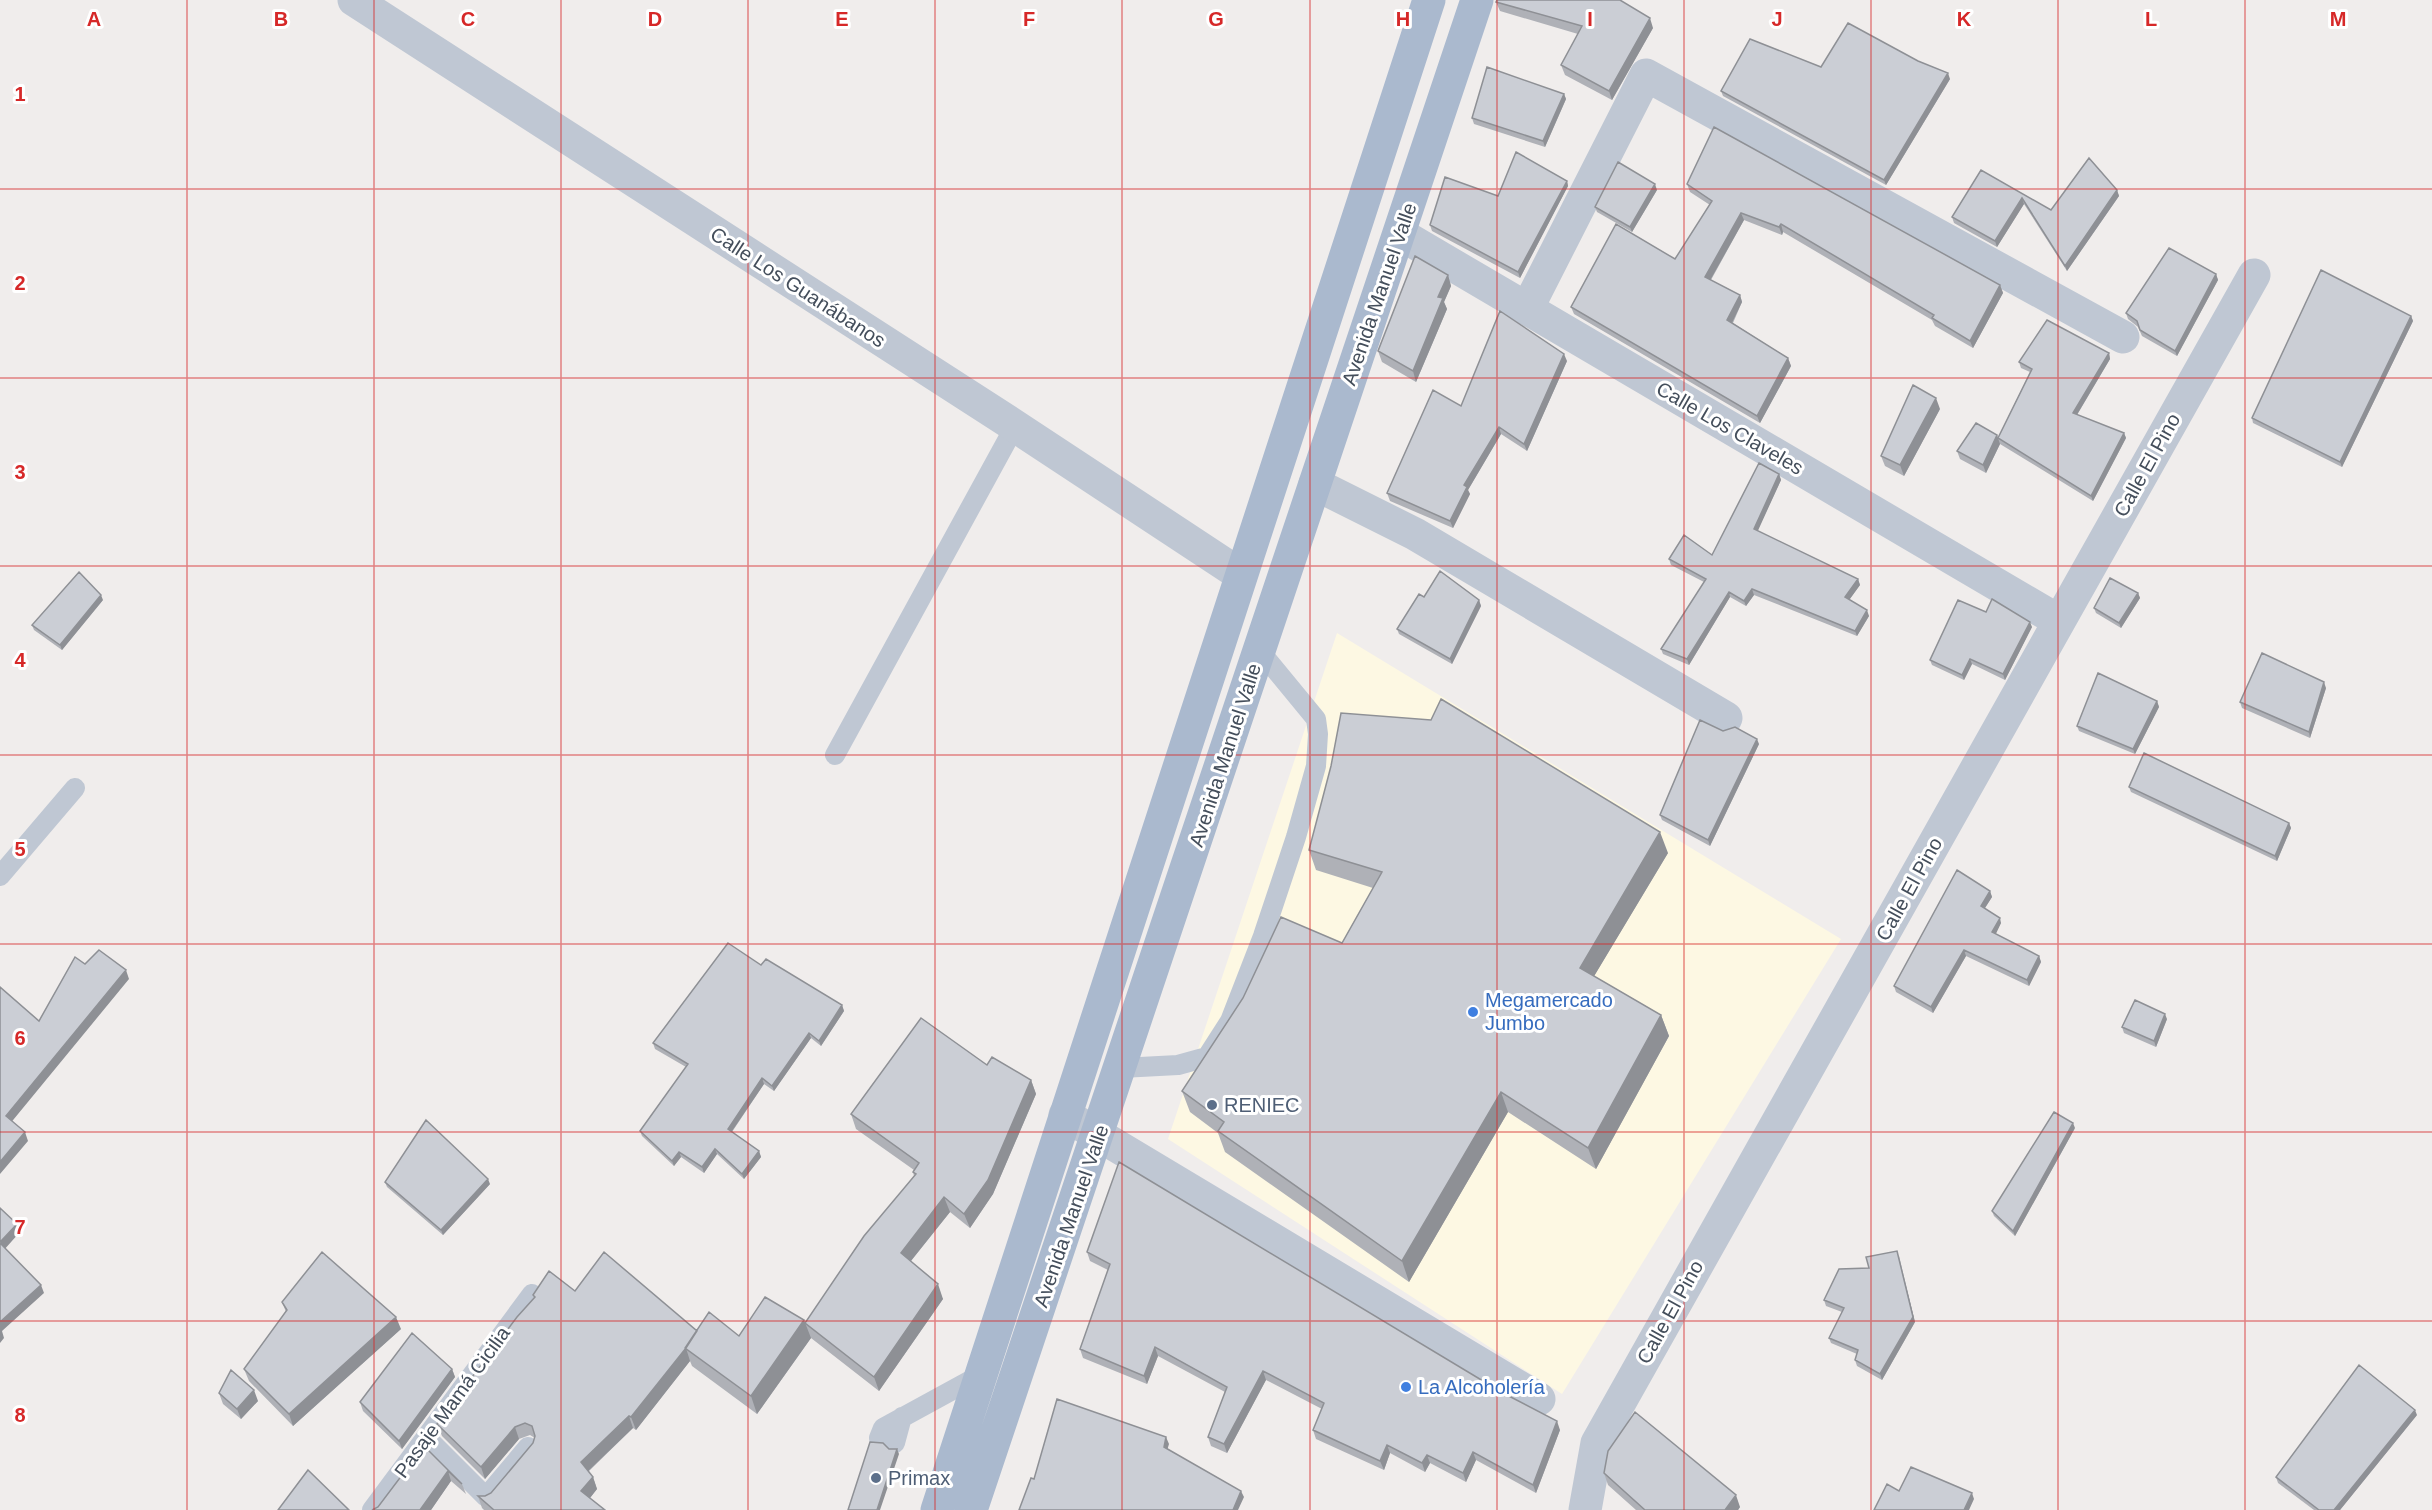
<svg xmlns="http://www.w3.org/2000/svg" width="2432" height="1510" viewBox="0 0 2432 1510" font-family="Helvetica,sans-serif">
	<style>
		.commercial { fill: #fdf8e3 }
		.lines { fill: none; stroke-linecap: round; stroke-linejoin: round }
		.lane { stroke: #bfc7d3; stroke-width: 20 }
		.street { stroke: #bfc7d3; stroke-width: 33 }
		.primary { stroke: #aab9ce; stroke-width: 33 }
		.wall { fill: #afb1b7 }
		.shaded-wall { fill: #8e9095 }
		.building { fill: #cbced5; stroke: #8e9095; stroke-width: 1.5 }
		.grid { fill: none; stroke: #d62828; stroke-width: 1.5; stroke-opacity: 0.55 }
		.shop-dot { fill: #3f7fe0; stroke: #fff; stroke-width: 2 }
		.service-dot { fill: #5c6f8a; stroke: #fff; stroke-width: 2 }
		.labels { text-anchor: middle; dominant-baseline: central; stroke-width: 6; stroke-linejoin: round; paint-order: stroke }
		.street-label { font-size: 20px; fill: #444e5b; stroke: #fff }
		.shop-label { font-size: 20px; fill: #366cbe; stroke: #fff; text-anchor: start }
		.service-label { font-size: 20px; fill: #4e5e75; stroke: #fff; text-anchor: start }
		.grid-label { font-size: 20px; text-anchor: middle; font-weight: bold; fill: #d62828; stroke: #fff; stroke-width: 6; stroke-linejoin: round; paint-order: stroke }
	</style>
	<rect width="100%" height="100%" fill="#f0edec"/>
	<path class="commercial" d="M1337,633l504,306 -279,455 -394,-255z"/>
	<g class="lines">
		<path class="lane" d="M835,755l180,-329
			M0,876l75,-88
			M1121,1068l57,-3 29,-8 23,-36 33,-85 33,-99 20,-71 2,-32 -2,-15 -56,-68
			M426,1437l60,60 42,-50
			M879,1438l4,-10 97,-53
			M895,1443l7,-26
			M372,1510l160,-216"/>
		<path class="street" d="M354,0l661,426 226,149
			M1400,234l659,387
			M1527,309l119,-234 477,262
			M1315,484l100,50 311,184
			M1065,1115l474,284
			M1585,1510l12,-67 657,-1168"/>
		<path class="primary" d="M937,1510l492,-1510
			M971,1510l506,-1510"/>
	</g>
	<path class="wall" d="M1496,2l157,26 -41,72 -47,-25 -4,-10 17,-31 -78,-23z
		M1821,67l129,12 -64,106 -163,-89 -2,-5z
		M1564,94l2,5 -21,48 -71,-23 -2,-6z
		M1981,170l70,40 66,-20 2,6 -52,75 -43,-67 -27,43 -43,-24 -2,-6z
		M1567,181l1,5 -48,92 -88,-47 -2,-6z
		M1687,184l313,101 3,8 -30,55 -38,-22 -3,-6 -149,-88 -1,3 -38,-15 -33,60 29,15 2,7 -9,21 55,35 3,8 -31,57 -186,-109 -3,-7 104,-48 35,-54 -20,-13z
		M1657,190l-25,42 -35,-20 -2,-5z
		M2216,274l2,6 -41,76 -35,-20 -4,-9 -10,-8 -2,-6z
		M1448,275l3,11 -7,16 3,7 -31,73 -34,-20 -4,-11z
		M2411,316l2,5 -71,146 -89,-44 -1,-5z
		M2109,353l1,6 -33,56 47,18 2,5 -33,63 -93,-57 -14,29 -26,-14 -3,-8 40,-16 1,3 32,-66 -9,-4 -2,-6z
		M1567,361l-40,90 -26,-17 -33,56 2,4 -17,34 -63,-27 -3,-8 74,-87z
		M1940,409l-36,67 -19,-10 -4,-10z
		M1779,474l2,6 -24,51 101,48 2,6 -11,15 20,16 -12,20 -103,-41 -8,11 -16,-9 -41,68 -26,-11 -2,-5 43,-67 -33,-17 -2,-6 43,-4z
		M2138,593l2,5 -19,30 -25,-15 -2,-5z
		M1424,597l55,3 2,6 -29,58 -53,-30 -2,-5z
		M103,600l-41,50 -28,-20 -2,-5z
		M1986,612l46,15 -27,53 -33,-16 -8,16 -32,-15 -2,-5z
		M2326,688l-16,50 -68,-30 -2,-6z
		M2157,701l2,6 -24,47 -56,-23 -2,-5z
		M1723,731l36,13 -49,102 -48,-26 -2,-5z
		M2129,787l160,36 2,5 -14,33 -146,-69z
		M1309,850l359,3 -74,123 67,39 8,21 -73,133 -88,-57 -99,170 -184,-130 -7,-19 -28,-21 -8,-21 160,-148 31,-55 -57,-18z
		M1990,891l2,6 -7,11 16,15 -6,11 44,22 2,6 -12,24 -63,-30 -33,57 -37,-21 -2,-6z
		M761,965l81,40 2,6 -23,35 -10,-8 -37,53 -10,-7 -32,48 27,19 2,6 -17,22 -27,-25 -13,19 -23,-16 -7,9 -32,-30 -2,-5 46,-64 -31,-18 -2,-6z
		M2167,1019l-11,28 -32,-14 -2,-6z
		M987,1065l44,15 5,14 -43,100 -23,34 -20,-16 -39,49 32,38 -64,92 -68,-53 -54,76 -65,-48 -2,-5 -54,69 -3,-2 -45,44 5,5 4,12 -7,9 15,12h-121l-2,-2 -4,-12h7l6,-3 42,-50 2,-5 -5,-3 -11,4 -34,40 -43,-43 -5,-12 97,-126 -1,-3 42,-4 122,40 42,5 65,-16 1,3 109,-147 -1,-4 1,-2 -58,-41 -5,-15z
		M2075,1128l-60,108 -21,-20 -2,-5z
		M385,1182l105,2 -47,51 -56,-48z
		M1087,1252l473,178 -24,63 -60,-33 -10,22 -36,-19 -5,9 -35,-19 -6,17 -68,-31 -3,-9 9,-21 -56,-29 -39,73 -16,-7 -3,-9 17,-45 -67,-36 -11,28 -64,-26 -3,-9 28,-79 -18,-9z
		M1899,1256l16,66 -33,58 -25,-14 -2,-6 2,-6 -26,-11 -2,-5 13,-26 -16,-6 -2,-6 45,-32z
		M282,1302l119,27 -108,97 -44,-45 -5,-12 42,-57z
		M452,1369l3,8 -53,72 -39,-38 -3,-9z
		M219,1393l39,8 -17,18 -18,-15z
		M2417,1415l-77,95h-26l-36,-27 -2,-6z
		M424,1446l38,38 4,10 -15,-13 -20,29h-59l6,-3z
		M1604,1473l136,34 -2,3h-102l-28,-25z"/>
	<path class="shaded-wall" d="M1650,18l3,10 -41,72 -3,-9z
		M1948,73l2,6 -64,106 -2,-5z
		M1564,94l2,5 -21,48 -2,-6z
		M1567,181l1,5 -48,92 -2,-6z
		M1655,184l2,6 -25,42 -2,-5z
		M2117,190l2,6 -52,75 -2,-5z
		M2022,198l2,6 -27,43 -2,-6z
		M1741,213l3,7 -36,64 -3,-7z
		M1781,224l2,8 -1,3 -3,-8z
		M2216,274l2,6 -41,76 -2,-5z
		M1448,275l3,11 -7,16 3,7 -31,73 -3,-11 25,-74z
		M2000,285l3,8 -30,55 -3,-7z
		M1740,295l2,7 -12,25 -3,-7z
		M2411,316l2,5 -71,146 -2,-5z
		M2109,353l1,6 -35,59 -2,-5z
		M1564,354l3,7 -40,90 -3,-7z
		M1788,358l3,8 -31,57 -3,-7z
		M1936,398l4,11 -36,67 -4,-11z
		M1499,427l2,7 -33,56 2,4 -17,34 -3,-7 14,-36z
		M2124,433l2,5 -33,63 -2,-5z
		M1997,435l3,9 -14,29 -3,-8z
		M1779,474l2,6 -25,55 -2,-6z
		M1858,579l2,6 -13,18 -2,-6z
		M1752,589l2,6 -8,11 -2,-5z
		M1729,592l1,5 -41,68 -2,-6z
		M2138,593l2,5 -19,30 -2,-5z
		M101,595l2,5 -41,50 -2,-5z
		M1479,600l2,6 -29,58 -2,-5z
		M1867,610l2,6 -12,20 -2,-5z
		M2030,622l2,5 -27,53 -2,-6z
		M1970,659l2,5 -8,16 -2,-5z
		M2324,682l2,6 -16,50 -1,-6z
		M2157,701l2,6 -24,47 -2,-5z
		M1757,739l2,5 -49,102 -2,-6z
		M2289,823l2,5 -14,33 -2,-5z
		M1660,832l8,21 -81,135 -7,-20z
		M1990,891l2,6 -9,14 -2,-5z
		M2000,918l1,5 -7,15 -2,-6z
		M1964,950l2,6 -33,57 -2,-6z
		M2039,956l2,6 -12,24 -2,-6z
		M126,970l3,9 -120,146 -3,-9z
		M842,1005l2,6 -23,35 -2,-5z
		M2165,1014l2,5 -11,28 -2,-6z
		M1661,1015l8,21 -73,133 -8,-21z
		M809,1033l2,5 -37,53 -2,-5z
		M762,1078l2,6 -34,50 -2,-5z
		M1031,1080l5,14 -43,100 -23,34 -6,-14z
		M1501,1092l7,20 -99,170 -7,-21z
		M2073,1123l2,5 -60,108 -2,-5z
		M25,1132l3,9 -28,33v-12z
		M715,1149l2,5 -13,19 -2,-6z
		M759,1151l2,6 -17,22 -2,-5z
		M679,1152l2,5 -7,9 -2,-5z
		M488,1179l2,5 -47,51 -2,-5z
		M944,1197l6,15 -44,55 -5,-14z
		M17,1224l3,8 -17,19 -3,-9z
		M1897,1251l18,71 -33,58 -2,-6z
		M938,1284l5,15 -64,92 -5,-14z
		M41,1285l3,8 -42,38 2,7 -4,5v-21z
		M396,1317l5,12 -108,97 -4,-12z
		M804,1320l7,18 -54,76 -6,-18z
		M1155,1347l3,9 -11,28 -3,-8z
		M686,1348l4,13 -54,69 -5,-13z
		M452,1369l3,8 -53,72 -3,-8z
		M1263,1371l3,9 -39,73 -3,-9z
		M254,1390l4,11 -17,18 -4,-10z
		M2415,1410l2,5 -77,95h-6z
		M629,1416l4,12 -48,46 -4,-12z
		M1557,1421l3,9 -24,63 -3,-8z
		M515,1427l4,12 -34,40 -4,-12z
		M1166,1437l3,7 -3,10 -2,-7z
		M1387,1445l3,8 -6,17 -4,-9z
		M897,1449l2,5 -19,56h-3z
		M1473,1452l3,8 -10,22 -3,-9z
		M1427,1455l3,8 -5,9 -3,-9z
		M448,1471l3,10 -20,29h-11z
		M593,1477l4,12 -11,14 -5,-12z
		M1241,1491l3,6 -6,13h-5z
		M1972,1493l2,6 -5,11h-5z
		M1736,1495l4,12 -2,3h-13z"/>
	<path class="building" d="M1497,0h123l30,18 -41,73 -48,-26 21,-39 -86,-24z
		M1848,23l70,38 30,12 -64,107 -163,-89 29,-52 71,28z
		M1487,67l77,27 -21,47 -71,-23z
		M1714,127l286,158 -30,56 -38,-23 2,-3 -153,-91 -2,3 -38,-14 -36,64 35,18 -13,25 61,38 -31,58 -186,-109 45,-83 59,35 37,-58 -25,-17z
		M1516,152l51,29 -49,91 -88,-47 15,-48 53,19z
		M2089,158l28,32 -52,76 -43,-68 -27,43 -43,-24 29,-47 70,40z
		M1618,162l37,22 -25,43 -35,-20z
		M2169,248l47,26 -41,77 -35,-21 -3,-9 -11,-8z
		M1415,256l33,19 -10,22 5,1 -30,73 -35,-20z
		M2321,270l90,46 -71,146 -88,-44z
		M1500,311l64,43 -40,90 -25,-17 -35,58 3,2 -17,34 -63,-28 46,-103 28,16z
		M2047,320l62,33 -36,60 51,20 -33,63 -93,-58 34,-69 -13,-7z
		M1913,385l23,13 -36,67 -19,-9z
		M1976,423l21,12 -14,30 -26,-14z
		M1759,463l20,11 -25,55 104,50 -13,18 22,13 -12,21 -103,-42 -8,12 -15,-9 -42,67 -26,-10 45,-70 -37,-20 15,-24 28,20z
		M1440,571l39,29 -29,59 -53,-30 22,-35 5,3z
		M79,572l22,23 -41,50 -28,-20z
		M2110,578l28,15 -19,30 -25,-15z
		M1992,599l38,23 -27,52 -33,-15 -8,16 -32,-15 28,-60 28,12z
		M2262,653l62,29 -15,50 -69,-30z
		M2098,673l59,28 -24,48 -56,-23z
		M1441,699l219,133 -80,136 81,47 -73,133 -87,-56 -99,169 -184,-130 6,-9 -42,-31 61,-93 38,-81 61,26 40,-71 -73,-22 22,-84 10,-53 90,7z
		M1700,720l23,11 12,-4 22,12 -49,101 -48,-25z
		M2144,753l145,70 -14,33 -146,-69z
		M1957,870l33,21 -9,15 19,12 -8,14 47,24 -12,24 -63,-30 -33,57 -37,-21z
		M728,943l33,22 5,-6 76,46 -23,36 -10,-8 -37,53 -10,-8 -34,51 31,22 -17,23 -27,-25 -13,18 -23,-15 -7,9 -32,-30 48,-67 -35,-21z
		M99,950l27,20 -120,146 19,16 -25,30v-175l39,34 36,-64 10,7z
		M2135,1000l30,14 -11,27 -32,-14z
		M921,1018l66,47 5,-8 39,23 -43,100 -24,34 -20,-17 -43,56 37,31 -64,93 -69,-54 59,-87 52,-62 -3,-2 6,-9 -68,-49z
		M2054,1112l19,11 -60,108 -21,-20z
		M426,1120l62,59 -47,51 -56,-48z
		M1119,1162l384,231 54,28 -24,64 -60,-33 -10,21 -36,-18 -5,8 -35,-18 -7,16 -67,-31 11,-27 -61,-32 -39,73 -16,-7 19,-50 -72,-40 -11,29 -64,-27 30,-85 -23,-12z
		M0,1208l17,16 -17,18z
		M0,1243l41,42 -41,37z
		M1897,1251l16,66 -33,57 -25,-14 3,-10 -29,-12 15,-30 -20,-8 15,-31 30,-1 -3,-11z
		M322,1252l74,65 -107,97 -45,-45 43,-59 -5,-8z
		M604,1252l93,79 -11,17 -55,69 -2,-1 -48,46 12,15 -12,14 24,19h-111l-16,-14h7l6,-3 42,-50 2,-7 -3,-10 -7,-3 -10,4 -34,40 -44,-43 80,-107 18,-20 -2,-2 16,-24 26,20z
		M765,1297l39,23 -53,76 -66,-48 24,-36 30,24z
		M412,1333l40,36 -53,72 -39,-39z
		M2359,1365l56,45 -81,100h-15l-43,-33z
		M231,1370l23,20 -17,19 -18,-16z
		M1057,1399l109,38 -2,10 77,44 -8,19h-214l12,-32 3,1z
		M1635,1412l101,83 -11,15h-80l-41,-37 4,-22z
		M870,1442l13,1 6,6h8l-20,61h-29z
		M424,1446l38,38 -14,-13 -28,39h-48l6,-3z
		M1911,1467l61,26 -8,17h-90l13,-26 12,7z
		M308,1470l41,40h-71z"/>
	<path class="grid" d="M187,0v1510M374,0v1510M561,0v1510M748,0v1510M935,0v1510M1122,0v1510M1310,0v1510M1497,0v1510M1684,0v1510M1871,0v1510M2058,0v1510M2245,0v1510M0,189h2432M0,378h2432M0,566h2432M0,755h2432M0,944h2432M0,1132h2432M0,1321h2432"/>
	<g class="shop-dot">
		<circle cx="1473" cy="1012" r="6"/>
		<circle cx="1406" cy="1387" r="6"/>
	</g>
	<g class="service-dot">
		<circle cx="1212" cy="1105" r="6"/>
		<circle cx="876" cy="1478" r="6"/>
	</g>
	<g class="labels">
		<g class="street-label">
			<text transform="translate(798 287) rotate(33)">Calle Los Guanábanos</text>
			<text transform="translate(1379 294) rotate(-71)">Avenida Manuel Valle</text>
			<text transform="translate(1730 428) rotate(30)">Calle Los Claveles</text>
			<text transform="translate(2147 465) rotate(-61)">Calle El Pino</text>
			<text transform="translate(1225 755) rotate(-72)">Avenida Manuel Valle</text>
			<text transform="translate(1909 889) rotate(-61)">Calle El Pino</text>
			<text transform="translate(1071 1216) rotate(-71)">Avenida Manuel Valle</text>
			<text transform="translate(1670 1312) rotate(-61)">Calle El Pino</text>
			<text transform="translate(452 1402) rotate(-54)">Pasaje Mamá Cicilia</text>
		</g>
		<g class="shop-label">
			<text x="1485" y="1000">Megamercado<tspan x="1485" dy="23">Jumbo</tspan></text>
			<text x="1418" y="1387">La Alcoholería</text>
		</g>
		<g class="service-label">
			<text x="1224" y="1105">RENIEC</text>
			<text x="888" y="1478">Primax</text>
		</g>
	</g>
	<g class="grid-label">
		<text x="94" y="26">A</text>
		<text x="281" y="26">B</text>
		<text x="468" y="26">C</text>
		<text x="655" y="26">D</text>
		<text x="842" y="26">E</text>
		<text x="1029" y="26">F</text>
		<text x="1216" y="26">G</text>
		<text x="1403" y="26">H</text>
		<text x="1590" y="26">I</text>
		<text x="1777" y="26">J</text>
		<text x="1964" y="26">K</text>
		<text x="2151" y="26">L</text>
		<text x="2338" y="26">M</text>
		<text x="20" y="101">1</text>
		<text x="20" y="290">2</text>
		<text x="20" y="479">3</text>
		<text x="20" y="667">4</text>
		<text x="20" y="856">5</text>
		<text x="20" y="1045">6</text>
		<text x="20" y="1234">7</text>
		<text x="20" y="1422">8</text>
	</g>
</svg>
